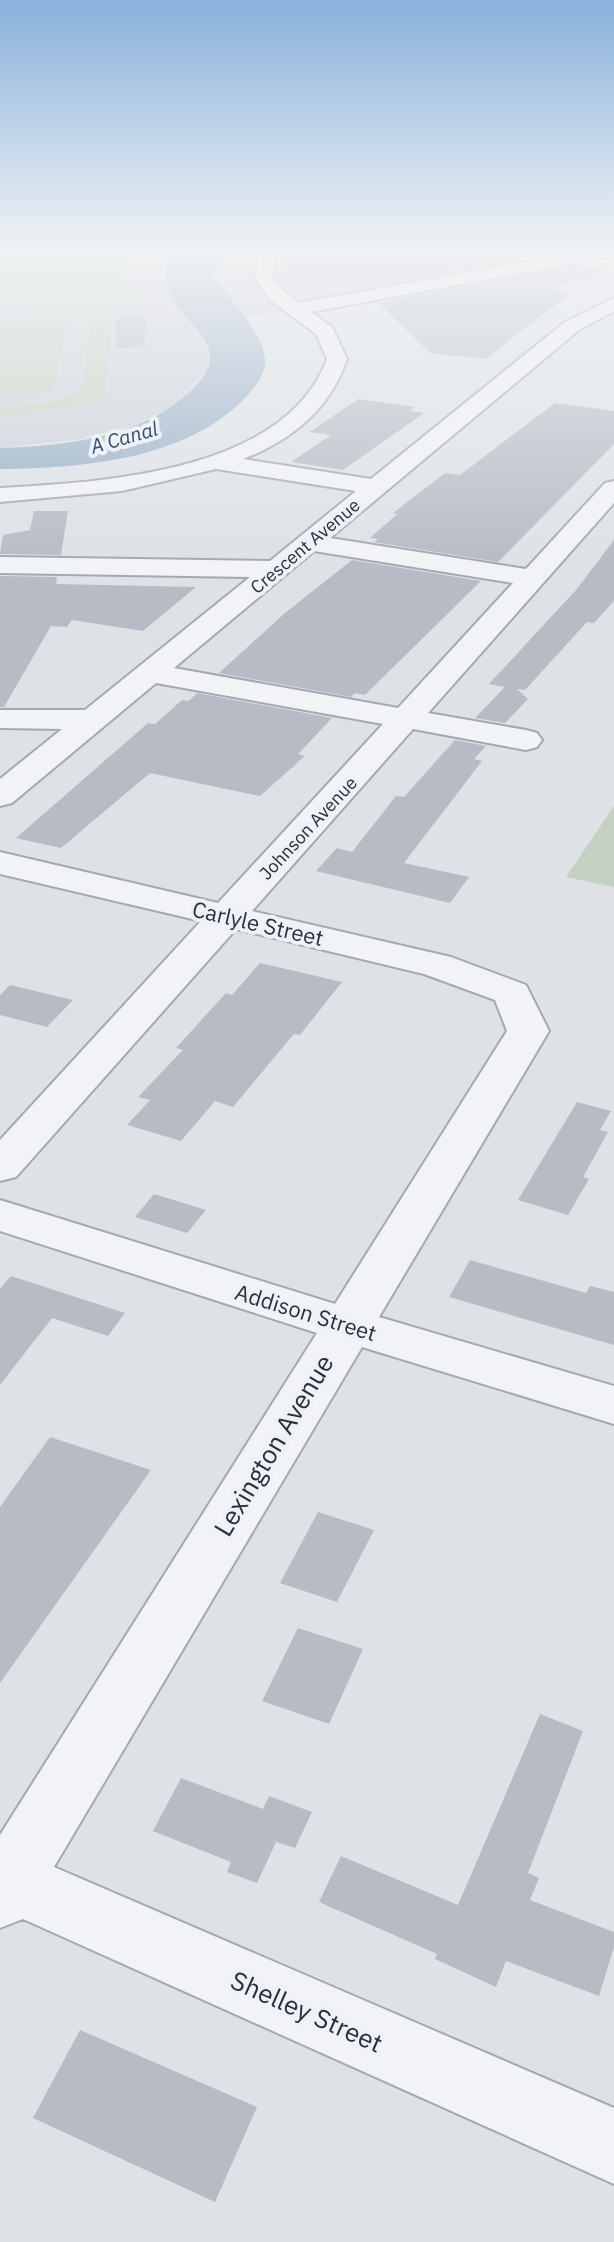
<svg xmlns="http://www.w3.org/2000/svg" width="614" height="2242" viewBox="0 0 614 2242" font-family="'IBM Plex Sans',sans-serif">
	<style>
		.built { fill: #cdd1d9 }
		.green { fill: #c4d1c0 }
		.water { fill: #9ab0c7 }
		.building { fill: #b6bbc4 }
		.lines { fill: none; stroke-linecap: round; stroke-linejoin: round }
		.minor-casing { stroke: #a4a9b1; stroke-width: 4 }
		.path { stroke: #bdc0c6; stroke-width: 2; stroke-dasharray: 3 3; stroke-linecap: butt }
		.minor { fill: #f1f3f6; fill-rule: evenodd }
		.labels { text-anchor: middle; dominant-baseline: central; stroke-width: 8; stroke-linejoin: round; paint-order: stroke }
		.far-street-label { font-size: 18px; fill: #28303e; stroke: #eef1f5 }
		.far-water-label { font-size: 20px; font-style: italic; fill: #334e70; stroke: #eef1f5 }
		.street-label { font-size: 22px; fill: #28303e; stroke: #eef1f5 }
		.near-street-label { font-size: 26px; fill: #28303e; stroke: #eef1f5 }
	</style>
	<rect width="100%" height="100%" fill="#dee2e7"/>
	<path class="built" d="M0,251h162l-2,24 15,32 27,32 8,21 -2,9 -31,35 -42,21 -60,15 -75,8z
		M220,251h379l-356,68 -30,-44z"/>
	<path class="green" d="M0,251h135l-14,26 21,27 -103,-3 74,7 -9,93 -104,15v-7l58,-7 24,-13 10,-68 -10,-8 -1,3h-81l81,-3 -81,1 75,-2 -75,-5v-5l25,-1 -25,-1z
		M67,319l-14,73 -53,1v-73z
		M614,806v81l-48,-10z"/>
	<path class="water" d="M172,251h48l-7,25c16,24 48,52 52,82 2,14 -9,28 -18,38 -60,64 -164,72 -247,73v-21c65,-2 148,-11 195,-62 6,-6 15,-17 15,-26 2,-37 -63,-51 -38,-109z"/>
	<path class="building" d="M368,251h145l25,5 -176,32 -78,-1 -5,-7 9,-26 57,1z
		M579,265l28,6 -54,17 18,5 -86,66 -55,-6 -51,-50z
		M117,318h29l-2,29 -29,1z
		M358,399l57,8 -5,4 14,2 -81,57 -52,-8 40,-27 -21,-3z
		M555,403l59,8v33l-116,118 -124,-20 4,-3 -8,-1 27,-24 -4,-1 52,-40 15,2z
		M34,511h34l-7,44 -61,-1 3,-19 27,-5z
		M614,540v61l-20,22 -7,-1 -62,68 -8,-1 11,10 -23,24 -30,-5 30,-31 -16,-3 87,-94z
		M352,560l129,21 -116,114 -10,-2 -4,4 -132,-24 66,-60z
		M0,576l57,1 -1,7 140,3 -53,44 -71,-11 -5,7 -16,-1 -47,81h-4z
		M197,693l135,25 -34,36 7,2 -45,40 -110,-23 -89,75 -45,-10 132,-115 7,1 27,-24 7,1z
		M455,740l31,6 -12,13 8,2 -78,102 65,14 -19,26 -134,-32 21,-23 15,4 44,-56 8,1z
		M260,963l82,19 -42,53 -6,-1 -61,73 -18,-6 -34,40 -54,-16 23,-25 -12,-3 45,-47 -7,-2 50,-55 6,2z
		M10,985l63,15 -26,27 -47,-12v-20z
		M577,1102l34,9 -11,19 8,2 -25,45 6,2 -21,36 -50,-15z
		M154,1194l52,16 -19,23 -52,-16z
		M470,1260l116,33 4,-7 24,6v53l-165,-48z
		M11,1276l114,37 -17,23 -56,-18 -52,67v-96z
		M50,1437l101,33 -151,213v-176z
		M318,1512l56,18 -37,72 -57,-19z
		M298,1628l65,21 -34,75 -67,-23z
		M540,1714l43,17 -55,142 11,5 -9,22 84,32v15l-15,49 -93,-35 -10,26 -61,-28 2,-5 -118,-52 22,-46 117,49z
		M181,1778l82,31 6,-13 43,16 -17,36 -19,-6 -19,41 -30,-11 4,-10 -78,-31z
		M80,2030l177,77 -42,95 -182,-84z"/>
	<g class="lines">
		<g class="minor-casing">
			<path id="minor" d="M261,251h17l-6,26 12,15 15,11 286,-52h29v5l-303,56 21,15 15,32c-17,50 -55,81 -104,100l128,20 194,-157 49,-24v13l-35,19 -249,208 196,31 79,-86 9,-2v22l-186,210 98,17 11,3 5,7 -5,7 -11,3 -113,-21 -161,182 199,46 75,28 23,46 -170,286 235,69v38l-252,-77 -308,520 560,241v76l-591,-265 -23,9v-93l317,-502 -317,-102v-31l335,104 172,-273 -12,-31 -71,-26 -188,-45 -220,248 -16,4v-41l201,-219 -201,-47v-22l218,51 165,-179 -227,-41 -144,120 -12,3v-27l62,-50 -62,-1v-18h85l165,-133 -250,-4v-16l270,4 86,-70 -140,-22 -94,22 -122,11v-14c103,-6 285,-15 327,-129l-11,-25 -46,-34 -16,-23zM314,551l199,32 -115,125 -224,-40z"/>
		</g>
		<path class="path" d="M175,309l78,-5"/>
		<use href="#minor" class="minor"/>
	</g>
	<linearGradient id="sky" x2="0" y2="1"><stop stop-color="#89b2db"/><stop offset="0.44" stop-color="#f0f2f4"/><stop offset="1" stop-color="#f0f2f4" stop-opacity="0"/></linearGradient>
	<rect width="614" height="565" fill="url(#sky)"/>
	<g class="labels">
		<g class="far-street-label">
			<text transform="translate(305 546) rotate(-40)">Crescent Avenue</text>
			<text transform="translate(308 828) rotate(-47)">Johnson Avenue</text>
		</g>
		<g class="far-water-label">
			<text transform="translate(124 437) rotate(-16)">A Canal</text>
		</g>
		<g class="street-label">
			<text transform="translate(258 923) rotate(13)">Carlyle Street</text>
			<text transform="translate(306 1312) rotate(17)">Addison Street</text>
		</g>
		<g class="near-street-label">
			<text transform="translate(273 1445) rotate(-59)">Lexington Avenue</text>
			<text transform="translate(307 2011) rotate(24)">Shelley Street</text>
		</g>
	</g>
</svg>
